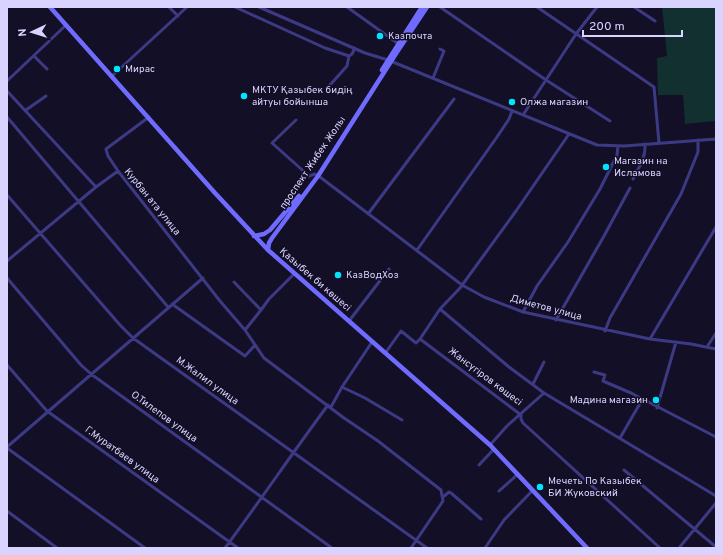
<svg xmlns="http://www.w3.org/2000/svg" width="723" height="555" viewBox="0 0 723 555" font-family="Overpass,sans-serif">
	<style>
		.green { fill: #12302f }
		.lines { fill: none; stroke-linecap: round; stroke-linejoin: round }
		.street { stroke: #3d3a85; stroke-width: 3 }
		.secondary { stroke: #6f6bff; stroke-width: 4.5 }
		.poi-dot { fill: #00e5ff; stroke: #130f26; stroke-width: 1.5 }
		.labels { text-anchor: middle; dominant-baseline: central; stroke-width: 3; stroke-linejoin: round; paint-order: stroke }
		.poi-label { font-size: 10px; fill: #d9d4ff; stroke: #130f26; text-anchor: start }
		.street-label { font-size: 10px; fill: #d9d4ff; stroke: #130f26 }
	</style>
	<rect width="100%" height="100%" fill="#130f26"/>
	<path class="green" d="M662,7h54v114l-31,3 -2,-29h-25l-1,-37 10,-2z"/>
	<g class="lines">
		<path class="street" d="M169,7l9,9
			M235,7l90,41 24,8 3,-2 3,-6
			M259,7l106,46 23,7 209,85 27,1 92,-7
			M347,7l53,38
			M440,7l106,73 64,41
			M537,7l117,80 5,56
			M634,7l21,14
			M34,56l13,13
			M112,76l75,-69
			M433,78l11,-27 -4,-2
			M7,81l58,-55
			M330,85l17,-19 2,-10
			M7,91l89,96 22,-16
			M26,110l20,-14
			M523,115l53,-81 21,-27
			M7,117l161,190
			M149,117l-43,32 2,7 10,15 102,130 25,29 19,28 80,60 34,23 63,49 2,11 -32,47
			M296,120l-24,23 37,33 6,-2 5,3 142,108 22,12 39,15 127,27 41,5 25,5
			M633,179c6,-12 13,-21 12,-35
			M7,195l113,130 13,13 294,210
			M368,214l86,-115
			M417,250l80,-113 12,-18 3,-8
			M7,261l89,-74
			M7,278l74,87 10,9 241,174
			M234,282l27,28 8,-11 25,-25
			M172,304l73,52 10,-11
			M440,309l69,58 35,26 172,103
			M523,312l14,-26 31,-44 32,-53 17,-34 1,-9
			M556,320l48,-84 26,-48
			M349,321l40,-52
			M245,330l16,-20
			M605,331l5,-13 71,-124 17,-42v-12
			M420,339l20,-30 20,-21 56,-77 53,-77
			M650,339l66,-112
			M707,347l9,-14
			M386,352l15,-21 15,12 4,-4 101,76v4l2,4 137,125
			M7,365l40,46 191,137
			M594,372l11,3 -2,6 28,12 85,44
			M533,384l11,-22
			M342,387l30,-45
			M331,407l11,-20 23,11 37,22
			M657,408l19,-66
			M620,438l22,-38
			M490,445l17,-19 37,-33
			M7,447l196,-169
			M7,448l138,100
			M479,465l15,-16
			M624,470l92,77
			M499,491l19,-17
			M443,497l6,-5 2,1 30,26
			M7,511l50,37
			M225,548c35,-47 68,-96 103,-143
			M485,548l19,-28 29,-30
			M679,548l37,-45"/>
		<path class="secondary" d="M50,7l165,186 53,57 222,195 97,103
			M382,70l40,-63
			M254,236l10,-2 6,-4 29,-34
			M268,250l1,-7 3,-5 46,-62 79,-124 30,-45"/>
	</g>
	<g class="poi-dot">
		<circle cx="380" cy="36" r="4"/>
		<circle cx="117" cy="69" r="4"/>
		<circle cx="244" cy="96" r="4"/>
		<circle cx="512" cy="102" r="4"/>
		<circle cx="606" cy="167" r="4"/>
		<circle cx="338" cy="275" r="4"/>
		<circle cx="656" cy="400" r="4"/>
		<circle cx="540" cy="487" r="4"/>
	</g>
	<g class="labels">
		<g class="poi-label">
			<text x="388" y="36">Казпочта</text>
			<text x="125" y="69">Мирас</text>
			<text x="252" y="90">МКТУ Қазыбек бидің<tspan x="252" dy="12">айтуы бойынша</tspan></text>
			<text x="520" y="102">Олжа магазин</text>
			<text x="614" y="161">Магазин на<tspan x="614" dy="12">Исламова</tspan></text>
			<text x="346" y="275">КазВодХоз</text>
			<text x="648" y="400" text-anchor="end">Мадина магазин</text>
			<text x="548" y="481">Мечеть По Казыбек<tspan x="548" dy="12">БИ Жуковский</tspan></text>
		</g>
		<g class="street-label">
			<text transform="translate(313 163) rotate(-56)">проспект Жибек Жолы</text>
			<text transform="translate(152 202) rotate(51)">Курбан ата улица</text>
			<text transform="translate(315 280) rotate(41)">Қазыбек би көшесі</text>
			<text transform="translate(546 308) rotate(15)">Диметов улица</text>
			<text transform="translate(485 377) rotate(37)">Жансүгіров көшесі</text>
			<text transform="translate(207 381) rotate(36)">М.Жалил улица</text>
			<text transform="translate(164 417) rotate(36)">О.Тилепов улица</text>
			<text transform="translate(122 455) rotate(36)">Г.Муратбаев улица</text>
		</g>
	</g>
	<rect width="723" height="555" fill="none" stroke="#d9d4ff" stroke-width="16"/>
	<g transform="translate(32 32) rotate(266)" stroke="#130f26" stroke-width="3" paint-order="stroke">
	<path d="M0-3L7 15L0 10L-7 15Z" fill="#d9d4ff"/>
	<text y="-6" font-size="11" font-weight="bold" text-anchor="middle" fill="#d9d4ff">N</text>
	</g>
	<path d="M583 30v6h99v-6" fill="none" stroke="#d9d4ff" stroke-width="2"/>
	<text x="589" y="30" font-size="12" fill="#d9d4ff" stroke="#130f26" stroke-width="3" paint-order="stroke">200 m</text>
</svg>
